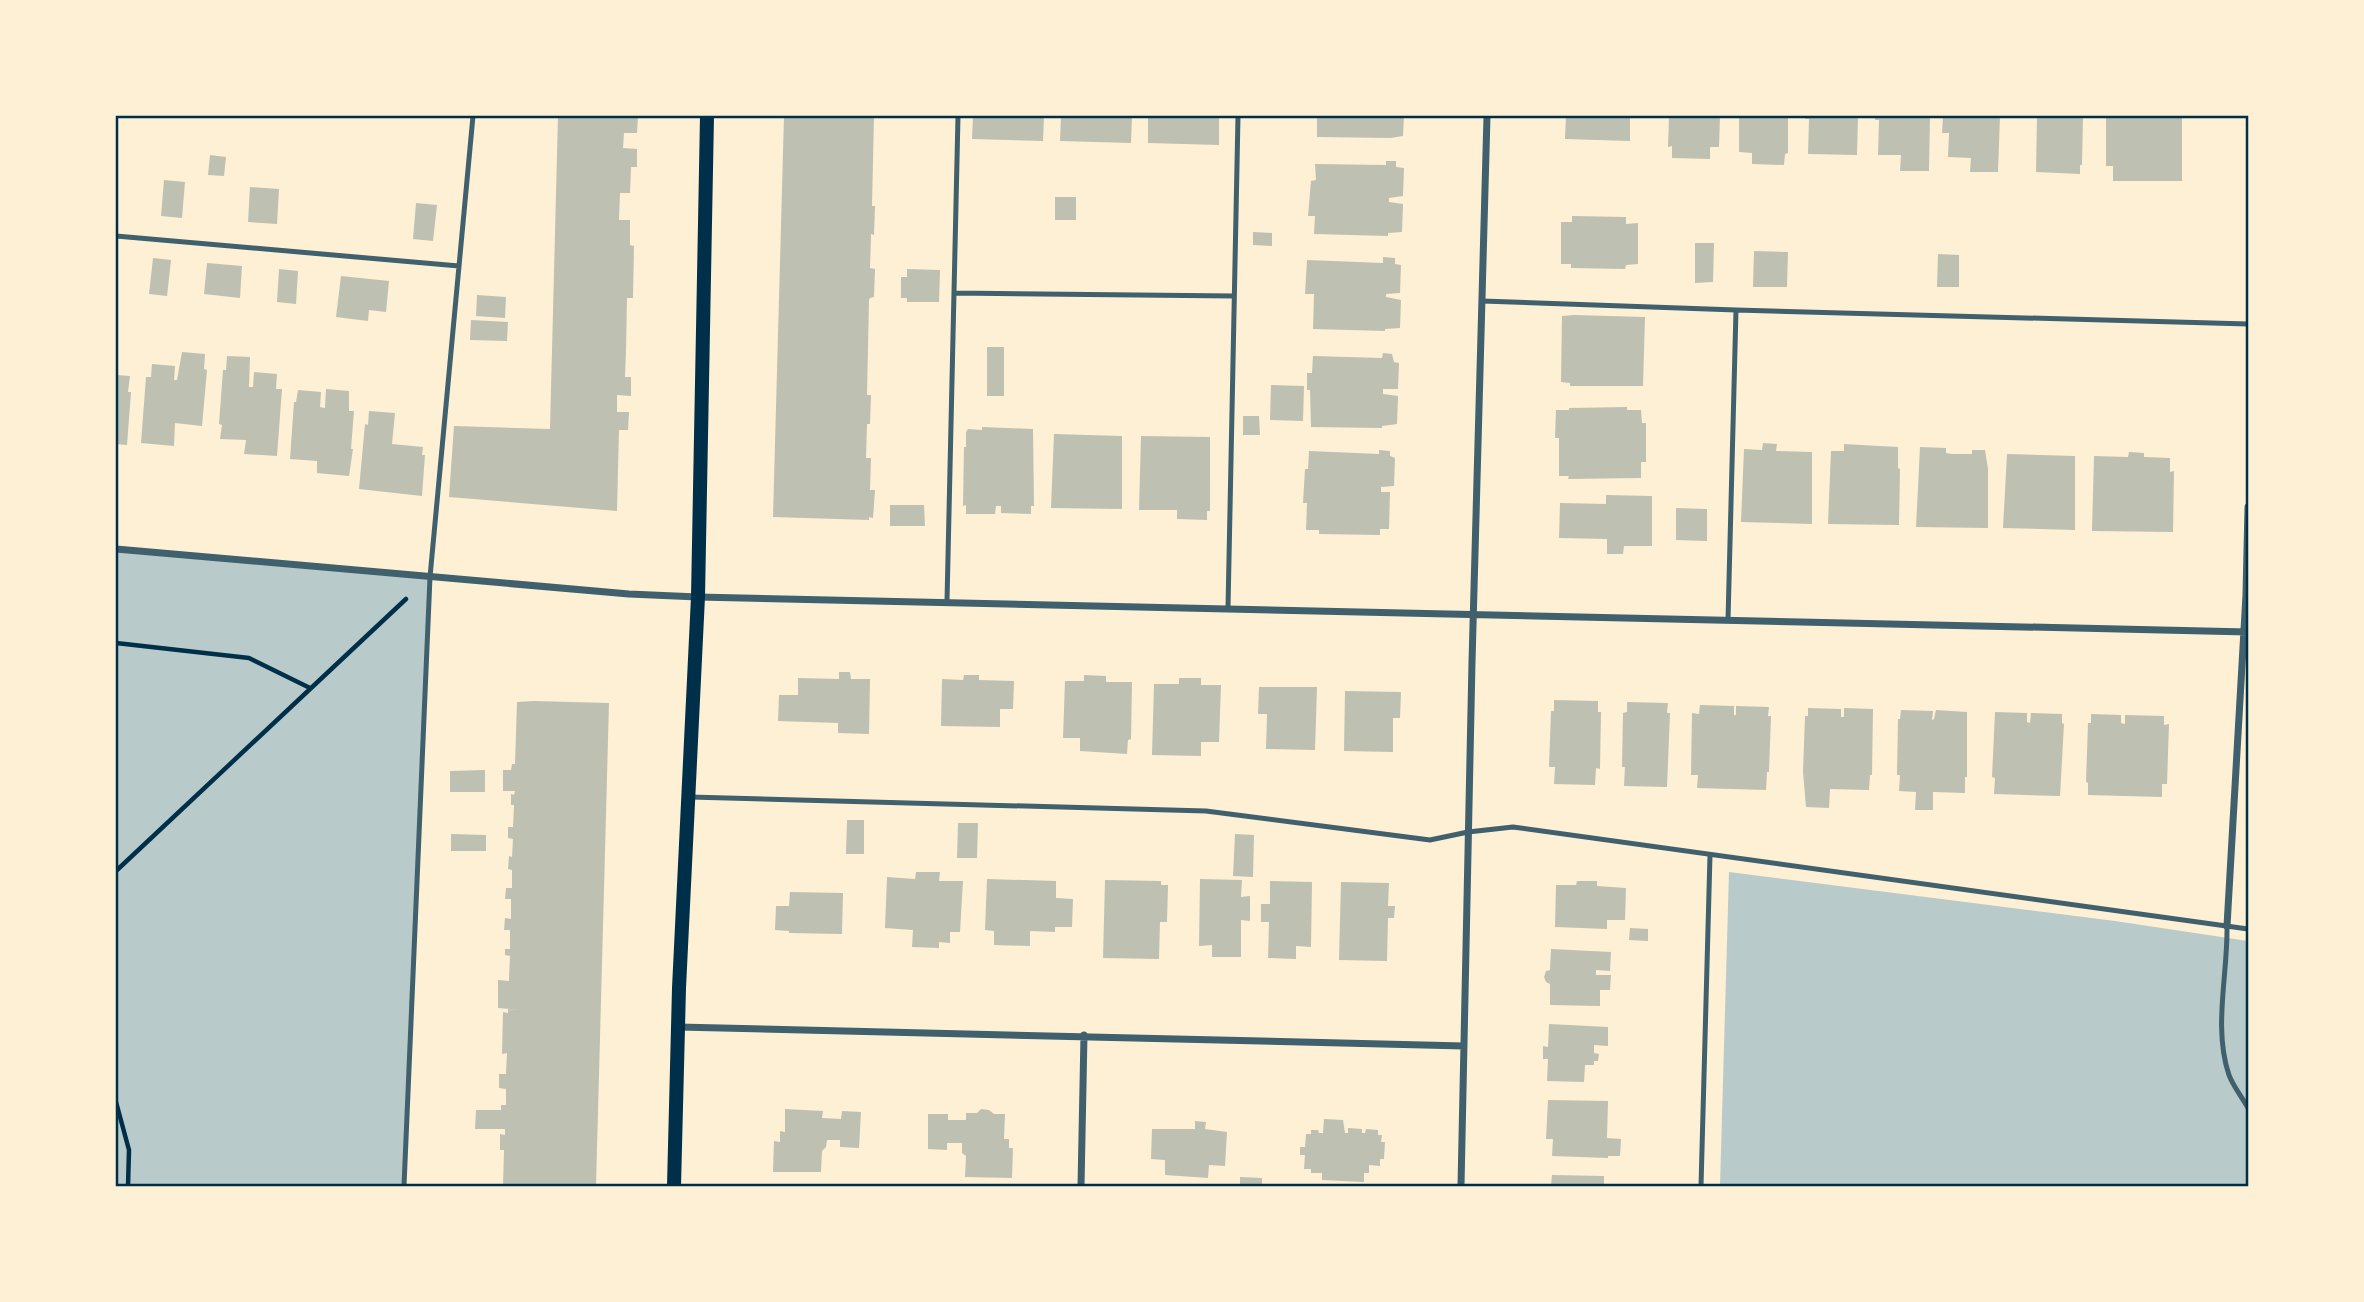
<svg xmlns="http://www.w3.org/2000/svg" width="2364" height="1302" viewBox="0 0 2364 1302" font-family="Jost,sans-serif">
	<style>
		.green { fill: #b9caca }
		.building { fill: #bec0b2 }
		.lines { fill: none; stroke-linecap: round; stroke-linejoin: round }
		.path { stroke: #003049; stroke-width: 4.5 }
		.service { stroke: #3f606c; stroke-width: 5 }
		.minor { stroke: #3f606c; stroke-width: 7 }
		.secondary { stroke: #003049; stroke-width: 14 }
		.neatline { fill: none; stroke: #003049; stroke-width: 2.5 }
	</style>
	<rect width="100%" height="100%" fill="#fdf0d5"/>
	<path class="green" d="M116,549l314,28 -26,609h-288z
		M1729,872l386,49 133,20v245h-528z"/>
	<path class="building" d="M558,116h80l-1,17h-13l-1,15 14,1v18h-6l-1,26h-10l-1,27h11v25l4,1 -1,52h-6l-1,53 -1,26h6v19l-14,-1v17h12l-1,18h-9l-2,81 -168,-14 5,-71 96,3z
		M784,116h90l-2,90h3l-1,29 -3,-1v3l-1,31 5,1 -1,28 -4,1 -1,2 -2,95h4l-1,29h-3v1l-1,33h5l-1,32h5l-2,28 -4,-1v3l-96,-3z
		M973,116h71l-1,25 -71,-2z
		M1061,116h71l-1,27 -71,-2z
		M1148,116h71v29l-71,-2z
		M1312,116h92l-1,20 -12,2 -74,-1v-19l-5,-1z
		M1566,116h64v25l-65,-2z
		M1669,116h51l-1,31h-9v12l-38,-1v-12l-4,1z
		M1739,116h49v37l-3,1 -1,11 -32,-1v-11l-13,-1z
		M1805,116h53l-1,39 -49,-1 1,-35h-4z
		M1875,116h55l-1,55h-29l1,-16h-23l1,-35h-4z
		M1943,116h57l-2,56h-28l1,-14 -23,-1 1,-24h-7z
		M2037,116h46l-1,49h-2v9l-44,-2z
		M2106,116h76v65h-69v-15h-7z
		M210,155l16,2 -2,19 -16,-1z
		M1386,161h10v6l8,1 -1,28 -14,2v4l14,2 -1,28 -14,1v3l-74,-2 1,-18h-7l3,-35 5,-1 -1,-16 71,1z
		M164,180l21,2 -3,36 -21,-2z
		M250,187l29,2 -2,35 -29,-2z
		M1055,197h21v23h-21z
		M416,203l21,2 -4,36 -20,-2z
		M1572,216l54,1v7l12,-1v41l-12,1 -1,4 -54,-1v-4h-10v-42h11z
		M1253,232l19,1v13l-19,-1z
		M1695,243h19l-1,39 -18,1z
		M1754,251l34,1 -1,35h-34z
		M1938,254l21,1v32h-22z
		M1383,257l12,1v6l6,1 -1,28 -14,1v3l15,3 -1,28 -15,1v2l-72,-2 1,-35h-9l2,-34 76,3z
		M153,258l18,2 -4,36 -18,-2z
		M207,263l35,3 -2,32 -36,-4z
		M279,269l19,2 -2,33 -19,-2z
		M907,269l33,1 -1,32h-32v-4h-6v-21h6z
		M341,276l48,5 -3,31 -17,-2 -1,11 -32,-4z
		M477,295l29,2 -1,21 -29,-2z
		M1574,315l71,2 -2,69h-73v-3l-9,-1 1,-66z
		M471,320l37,2 -1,19 -37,-1z
		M987,347h17v49h-17z
		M182,352l23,2 -1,15 3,1 -5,56 -27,-3 -1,23 -33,-3 5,-66h5l1,-13 23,2 -1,14h3z
		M1383,353l9,1 2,8 5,1 -1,26h-15v5l15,2 -1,28 -15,2v2l-71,-1 -1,-37h-3v-17h5l1,-17 69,2z
		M227,356l23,1 -1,30h4l1,-15 23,2 -1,15h6l-5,67 -33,-2 2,-14 -26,-1 2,-14 -3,-1 4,-54h3z
		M116,375l14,1 -2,16h3l-4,53 -11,-1z
		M1271,385l33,1 -1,35 -33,-1z
		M326,389l23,2v20h5l-3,38h2l-4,27 -32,-3v-12l-27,-2 4,-57h2l2,-12 23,2 -1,15 5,1z
		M1627,407v3h14l1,13h4v39h-5v16l-73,1 1,-3h-10v-38h-4l1,-28h13v-2z
		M369,411l26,2 -3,31 31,3 -1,8h3l-3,41 -63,-7 6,-65 3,1z
		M1243,416h16l1,19h-17z
		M982,427l51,2 1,77h-3v8l-30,-1v-7h-5l-1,8h-29v-9l-3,1 1,-59h2v-15l2,-3 14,1z
		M1054,434l68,2v73l-71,-1z
		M1141,436l69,1v74h-3v9l-30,-1v-9h-38z
		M1763,443l14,1 -1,7 36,1v72l-71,-2 3,-73 18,1z
		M1844,444l54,3v21l2,1 -1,56 -71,-1 3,-73h13z
		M1920,447l26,1v5l6,1h20v-4h13l3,19v59l-72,-1z
		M1379,450l11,1v5l5,2 -1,28 -13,1v5h9l-1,37h-9v6l-61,-1v-4h-13l1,-27h-4l2,-34h3l1,-18 70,3z
		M2129,452l15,1v4l26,1v14l4,-1 -1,61 -81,-1 2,-75 34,1z
		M2007,454l68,2v74l-72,-2z
		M1606,495l46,1v50h-28l-1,8h-16v-15l-48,-1 1,-35 46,1z
		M890,505h34l1,21h-35z
		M1676,508l31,1v32l-31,-1z
		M839,672h11l1,7h19l-1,55 -31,-1v-10l-60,-2 1,-26h19v-17l41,1z
		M964,675h15v5l35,1 -1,28h-13v18l-59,-1 1,-47 21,1z
		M1084,675l22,1v6h26l-1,57 -3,1 -1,14 -47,-3v-13h-17l2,-57h19z
		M1179,678h22v7h20l-2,57h-18v14l-49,-1 2,-71h25z
		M1259,687h58l-2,63 -49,-1 1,-35h-9z
		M1345,691l56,1 -1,26h-7v34l-49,-1z
		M1554,700l44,1v11h3l-1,57 -4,-1 -1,17 -41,-1 1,-17h-6l2,-56h3z
		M534,701l75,2 -13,483h-93l1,-36h-4v-16l5,1v-6h-30l1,-19h25v-5h5v-16l-7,-1v-14h7v-2l1,-19 -5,1 1,-42 5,1v-4l13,1 -23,-2v-28l11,1v-2l1,-23 -5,-1v-6h5v-19h-6l1,-12 6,1v-20h-6l1,-11h6v-18l-4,-1 1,-13 3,1 1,-18 -5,-1v-11h5l1,-22h-3v-11l3,1 1,-4h-12v-21h8l1,-6h3l2,-62z
		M1627,702l41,1 -1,10h3l-3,74 -43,-1 1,-19h-3l1,-54 4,-1z
		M1700,705l34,1v9h2v-9l33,1 -1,9h3l-2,56h-2l-1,18 -69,-2 1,-13h-7l1,-62 7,1z
		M1808,708l33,1v8h3v-9l29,1 -1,66h-2l-1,15 -39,-1 -1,19 -23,-1 -3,-35 2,-56h3z
		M1901,710l32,1 -1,9 2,-1 2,-9 31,2v65h-2v16l-32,-1v18h-18l1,-18 -17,-1 1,-16h-3l1,-56h2z
		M1995,712l32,1v9l3,1 1,-10 31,1v9l2,1 -4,72 -66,-2 1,-16 -3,-1z
		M2091,714l30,1v8l4,1v-9l39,1v9l5,-1 -2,60h-5v13l-74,-2v-12l-2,-1 2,-59h3z
		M485,770v22h-35v-21z
		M847,820h17v34h-18z
		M958,823h20l-1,35h-20z
		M451,834l35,1v16h-35z
		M1235,834l19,1 -1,42 -20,-1z
		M916,872h24l-1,9h24l-3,51h-10v11l-11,-1v6l-27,-1 1,-17 -28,-2 2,-51 28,2z
		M987,879l69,2v17l17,1 -1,28h-17v5l-25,-1v15l-36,-1v-14l-9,-1z
		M1200,879l42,1 -1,17 9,-1v25l-9,-1v37h-29v-12l-13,1z
		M1105,880l56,1v4h7l-1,37h-7l-1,37 -56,-1z
		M1270,881l42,1 -1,65 -15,-1v13l-28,-1 1,-36h-8v-18h9z
		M1577,881h20v5l29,2 -1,32h-18v9l-52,-2 1,-42h20z
		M1341,882l48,1 -1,23h7l-1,12h-6l-1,43 -48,-1z
		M790,892l53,1 -1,41 -53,-1v-2l-14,-1 1,-24h13z
		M1630,928l18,1v12l-19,-1z
		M1551,949l60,3 -1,19 -14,-1v5h15l-1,15h-10v16l-50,-1v-21l-4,-2 -2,-5 2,-6 4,-1z
		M1549,1024l59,3v19l-14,-1v8l5,1 -1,7h-4v4h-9l-1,17 -37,-1 1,-22h-5v-13l5,1z
		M1548,1100l60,1 -1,37 14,1 -1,17h-12v2l-56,-2 1,-17h-7z
		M785,1109l38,2 -1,7 19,1 1,-8 19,1 -2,36 -19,-1v-7h-13l-1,7 -4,4 -1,21h-48l1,-31 6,1v-11l5,1z
		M981,1109l8,1 5,4h11l-1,25h5v9h4l-1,30 -47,-1 1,-21 -4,-3v-10h-15v7l-19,-1v-35h20v6h18v-7h11z
		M1324,1119l19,1 2,13h3v-5l14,1v4h3l1,-4 12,1v5h4l-1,7h4l-1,17h-4v7l-11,-1v8h-5v9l-42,-2v-7h-11v-4h-7l1,-14h-5v-8h5l1,-13h5v-4h7l1,3h4z
		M1195,1121l11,1 -1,7 22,3 -2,34 -16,-1 -1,13 -43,-3v-15l-14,-1 1,-30h43z
		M1552,1175l52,1v10h-53z
		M1240,1177l22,1v8h-22z"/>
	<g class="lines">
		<path class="path" d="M116,643l133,15 61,30
			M116,871l290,-272
			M116,1102l13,48 -1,36"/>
		<path class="service" d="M116,236l343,30
			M954,293l280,3
			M1482,301l254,9 512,14
			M947,601l11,-485
			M1228,608l10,-492
			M1728,620l8,-310
			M690,797l516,14 224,29 38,-8 45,-5 735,102
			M2227,926c1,48 -14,102 2,149 4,11 13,22 19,33
			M404,1186l26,-609 43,-461
			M1701,1186l9,-331"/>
		<path class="minor" d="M116,549l513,45 69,3 1550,35
			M2227,926l19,-331 2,-88
			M678,1027l786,19
			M1081,1186l3,-151
			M1461,1186l11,-524 15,-546"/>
		<path class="secondary" d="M674,1186l5,-198 19,-391 9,-481"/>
	</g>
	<rect width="2364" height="1302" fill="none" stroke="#fdf0d5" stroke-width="234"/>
	<rect x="117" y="117" width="2130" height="1068" class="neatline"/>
</svg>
